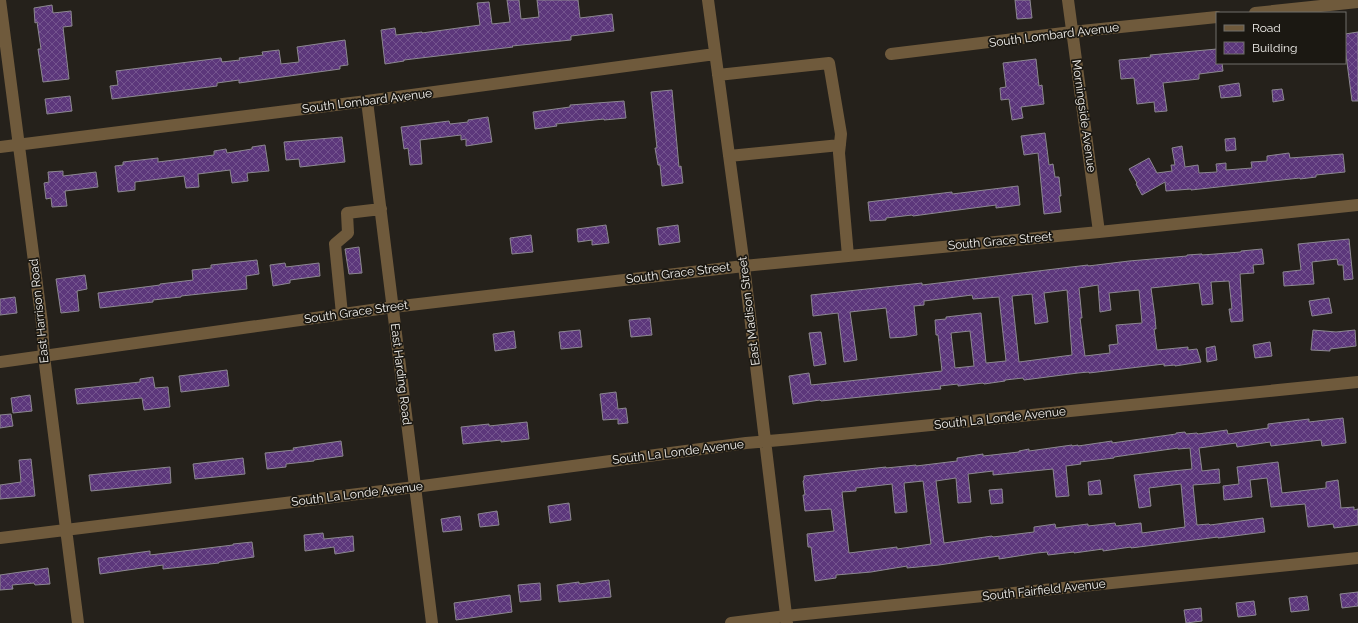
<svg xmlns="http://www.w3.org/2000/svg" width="1358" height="623" viewBox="0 0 1358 623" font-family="Raleway,sans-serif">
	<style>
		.building { fill: url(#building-cross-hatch); stroke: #8c8890; fill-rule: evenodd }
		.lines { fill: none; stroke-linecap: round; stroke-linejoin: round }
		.minor { stroke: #6f5a3c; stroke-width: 12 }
		.labels { text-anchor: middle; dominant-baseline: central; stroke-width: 3.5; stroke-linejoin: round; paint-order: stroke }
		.street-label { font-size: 12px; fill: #f3f1ed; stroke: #1b1812 }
	</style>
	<defs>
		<pattern id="building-cross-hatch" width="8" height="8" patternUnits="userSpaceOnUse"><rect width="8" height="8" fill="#5c377b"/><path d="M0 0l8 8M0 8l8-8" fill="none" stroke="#74548e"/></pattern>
	</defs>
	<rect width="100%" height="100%" fill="#25211b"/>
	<path class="building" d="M507,0h12l2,19 18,-2 -2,-17h41l2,18 32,-4 2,17 -43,5v4l-59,6 1,1 -109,13v1l-19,3 -4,-34 14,-2 1,7 26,-3v1l58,-8 -3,-22 12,-1 3,22 18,-2z
		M1015,0h15l2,18 -15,1z
		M52,5l1,8 18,-2 1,15 -9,1 6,52 -26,3 -5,-33h3l-4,-27 -2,1 -1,-15z
		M1358,32v69h-6l-7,-54v-13z
		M345,40l3,25 -8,1v3l-101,14v-3l-22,3v3l-105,13 -2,-13 8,-1 -2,-14 105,-13 1,4 18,-2 -1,-2 24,-3 -1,-3 17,-2 2,14 18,-2 -2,-15z
		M1217,49v14h5l1,8 -24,3v5l-36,4 4,28 -12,1 -1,-10 -17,2 -3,-26 -13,1 -2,-19 32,-3 -1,-2z
		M1036,59l3,27 3,-1 2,19 -23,3 2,11 -11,2 -3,-21 -8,1 -1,-12 6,-1 -3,-24z
		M1239,83l2,13 -20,2 -2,-12z
		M1282,89l2,11 -11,2 -1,-12z
		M672,90l7,77 2,-1 2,17 -21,3 -2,-21h-2l-3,-17h2l-6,-56z
		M70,96l2,15 -25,3 -2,-15z
		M624,101l2,17 -22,2v-1l-48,5 1,2 -22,3 -2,-17 37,-5v-2z
		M488,117l4,25 -26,4v-7l-5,1v-5l-41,5 2,24 -12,1 -2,-17 -4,1 -3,-22 48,-6 1,3 18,-2v-2z
		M1045,133l4,32 4,-1 2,13h4l2,19h-2l2,16 -17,2 -6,-61 -14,2 -3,-19z
		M342,137l3,25 -45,5 -1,-8 -13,1 -2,-18z
		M1235,138l1,12 -10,1 -1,-12z
		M265,145l4,26 -22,2 1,8 -16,2 -2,-13 -32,4 1,13 -13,1 -2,-12 -49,6v8l-17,2 -3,-26 8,-1v-3l35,-4v4l56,-7v-4l12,-2 1,4 25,-4v-2z
		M1182,146l3,21 13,-2 1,8 18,-1 -1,-8 10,-1v7l26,-2 -1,-6 16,-1v-5l22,-3 1,5 53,-4 2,18 -29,3v2l-16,2v-1l-109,12v-1l-25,2 -1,-9 -23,13 -6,-11 1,-1 -8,-14 20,-11 8,15 15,-2 -1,-6h4l-3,-17z
		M63,171v5l33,-4 2,15 -33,4 2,15 -15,1 -1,-9 -5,1 -2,-16 5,-1 -1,-10z
		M1018,186l2,19 -24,3v-3l-83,11 -1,-1 -17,2 -9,1v2l-16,1 -2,-19 84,-10v2z
		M606,225l3,18 -17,2v-5l-14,2 -1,-13z
		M678,225l2,17 -21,3 -2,-17z
		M531,235l2,17 -21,2 -2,-16z
		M1349,239l4,40 -9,1 -1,-15h-5l-1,-6 -25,3 2,22 -30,2 -1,-14 18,-2 -3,-26z
		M359,247l3,26 -13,1 -4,-25z
		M1262,249l2,15 -11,1 1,8 -14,1 3,47 -12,1 -2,-13h3l-3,-28 -18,1 2,22 -11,1 -3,-22 -48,5 4,29 1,12h-2l3,21 31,-3v3l9,-1 4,13 -26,4v-1l-11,1v-2l-75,9v-1l-11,1 -54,7 -1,-2 -18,2v1l-21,3 -1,-1 -25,3v-2l-18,2 1,3 -120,12 -1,-1 -27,4 -4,-28 20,-3 2,12 131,-14 -4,-36h-2l-1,-15 11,-1v-2l35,-4 5,50 20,-2 -7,-64 -26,2 -1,-4 -48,6v4l-10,1 3,29 -12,2 -15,1 -4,-30 -36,4 7,48 -13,2 -6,-49 -25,3 -2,-21 111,-12v2l166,-20v1l41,-5 58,-5v-1l15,-1v1l39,-3v-1zM1098,285l2,27 11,-2 -2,-17 30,-3 3,33 -26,2 2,19 -9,1 1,8 -25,3 -5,-38h2l-3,-30zM1067,290l5,65 -53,7 -7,-66 20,-2 3,30 13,-2 -4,-29zM970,331l4,35 -19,2 -4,-35z
		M257,260l2,14 -13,2 1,13 -66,7v1l-28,3v2l-53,6 -2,-15 62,-8v-1l33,-4 -1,-10 19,-2v-3z
		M285,263l1,4 33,-4 1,13 -30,4v3l-17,3 -3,-21z
		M85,275l2,14 -10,2 2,20 -18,2 -5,-34z
		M15,297l2,16 -17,2v-16z
		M1329,298l3,15 -20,3 -3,-15z
		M650,318l2,17 -21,2 -2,-17z
		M580,330l2,17 -21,2 -2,-17z
		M1313,330l23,2 19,-2 1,16 -26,3v2l-19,-1z
		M514,331l2,17 -21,3 -2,-17z
		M821,332l5,32 -12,2 -5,-33z
		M1270,342l2,14 -17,2 -2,-13z
		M1215,346l2,14 -10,2 -1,-14z
		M227,370l2,16 -48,6 -2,-16z
		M153,377l2,11 13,-1 2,20 -26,3 -2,-12 -65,6 -2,-15 65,-7v-3z
		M616,392l2,17 8,-1 2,15 -10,1v-5l-15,1 -3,-26z
		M30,395l2,16 -19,2 -2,-15z
		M11,414l2,12 -13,2v-13z
		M1343,418l3,25 -24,3 -1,-6 -50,6 -1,-4 -33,5 -1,-4 -37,5 3,23 17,-2 1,14 -27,2 4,40 12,-1 1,1 53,-7 2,14 -47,6v-1l-87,11v-1l-28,4v-2l-29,4v-1l-26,3 -1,-3 -10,1 -38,6v-3l-60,9 -32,3v-2l-36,6 -35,3v3l-21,3 -4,-34h-3l-1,-13 27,-3 -3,-22 -26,2 -2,-16h2l-2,-14 1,-1v-4l82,-9v1l30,-3v1l41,-5v-3l26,-4v2l36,-4v-1l10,-2v2l43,-6v1l6,-1v1l34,-5v2l64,-9v-1l9,-1 1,2 11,-1 1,1 29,-4 1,4 40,-6v-4l41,-5v3zM1178,448v1l12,-1 2,21 -58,6 5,33 12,-2 -2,-18 32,-4 4,43 -43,6 -1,-10 -25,3 -1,-3 -27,3v-2l-32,4 -1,-4 -21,3v5l-41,5 -1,-1 -48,7 -8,-62 20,-3 2,25 13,-1 -3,-28 25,-3v4l60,-6 3,28 13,-1 -3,-30 15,-2 -1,-2 34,-4v-1zM923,481l8,63 -34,5v-2l-48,6 -7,-61 14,-1v-3l36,-4 3,29 12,-1 -3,-29z
		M527,422l2,17 -28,3v-2l-38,4 -2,-17 28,-3v2z
		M341,441l2,15 -29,4v1l-28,3v3l-19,2 -2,-16 29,-3 -1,-2z
		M243,458l2,16 -50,5 -2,-15z
		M31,459l4,37 -35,3v-14l21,-3 -2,-22z
		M1278,462l4,31 44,-5v-6l12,-2 3,28 13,-1v3l4,-1v16l-24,3 -1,-4 -25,3 -3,-23 -34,3 -4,-29 -17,2 2,17 -28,3 -1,-14 16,-2 -2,-17z
		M170,467l1,16 -80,8 -2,-16z
		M1100,480l2,14 -13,1 -1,-13z
		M1002,489l1,14 -12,1 -2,-14z
		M569,503l2,17 -21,3 -2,-17z
		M497,511l2,14 -19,2 -2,-13z
		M460,516l2,14 -19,2 -2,-13z
		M323,533l1,6 29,-3 1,15 -19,3 -1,-7 -29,4 -1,-16z
		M252,542l2,15 -35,5v1l-56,6v-4l-63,9 -2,-16 52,-7v4l83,-10v-1z
		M48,568l2,16 -15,1 -1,-2 -22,2 1,4 -13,1v-15z
		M609,580l2,17 -52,5 -2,-17 22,-3v2z
		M540,583l1,17 -21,2 -2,-17z
		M1358,592v14l-16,2 -2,-14z
		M510,595l2,17 -56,8 -2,-17z
		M1307,596l2,14 -18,2 -2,-14z
		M1254,601l2,14 -18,2 -2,-14z
		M1201,608l1,13 -16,2 -2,-13z"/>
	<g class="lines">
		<path class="minor" d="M0,0l42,323 2,33 34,267
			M708,0l36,266 43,357
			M1068,0l31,232
			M1255,13l103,-11
			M891,54l181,-22 145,-15
			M718,75l111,-12 12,71 -2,19 9,103
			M367,101l65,522
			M0,147l367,-46 348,-47
			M729,156l111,-11
			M342,314l-7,-70 13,-11 -1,-20 34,-4
			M0,362l393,-55 351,-41 355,-34 259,-27
			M0,538l415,-51 331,-44 46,-4 566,-57
			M731,623l55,-7 572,-58"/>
	</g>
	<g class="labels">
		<g class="street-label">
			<text transform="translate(1054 35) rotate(-7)">South Lombard Avenue</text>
			<text transform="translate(367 101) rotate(-7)">South Lombard Avenue</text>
			<text transform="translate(1084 116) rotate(82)">Morningside Avenue</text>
			<text transform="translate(1000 241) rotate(-5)">South Grace Street</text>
			<text transform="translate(678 273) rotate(-7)">South Grace Street</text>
			<text transform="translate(39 311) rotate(-96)">East Harrison Road</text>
			<text transform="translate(749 311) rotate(-97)">East Madison Street</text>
			<text transform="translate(356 312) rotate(-8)">South Grace Street</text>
			<text transform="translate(401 374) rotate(83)">East Harding Road</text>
			<text transform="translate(1000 418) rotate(-6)">South La Londe Avenue</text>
			<text transform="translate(678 452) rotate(-7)">South La Londe Avenue</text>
			<text transform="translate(357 494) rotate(-7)">South La Londe Avenue</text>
			<text transform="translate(1044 590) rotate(-6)">South Fairfield Avenue</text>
		</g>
	</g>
	<rect x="1216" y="12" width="130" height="52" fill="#1b1812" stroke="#716f6a"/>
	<rect x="1224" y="25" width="20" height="6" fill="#6f5a3c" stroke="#716f6a"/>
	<text x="1252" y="32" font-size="12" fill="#f3f1ed">Road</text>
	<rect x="1224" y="42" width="20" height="12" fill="url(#building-cross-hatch)" stroke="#716f6a"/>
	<text x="1252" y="52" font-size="12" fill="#f3f1ed">Building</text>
</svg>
